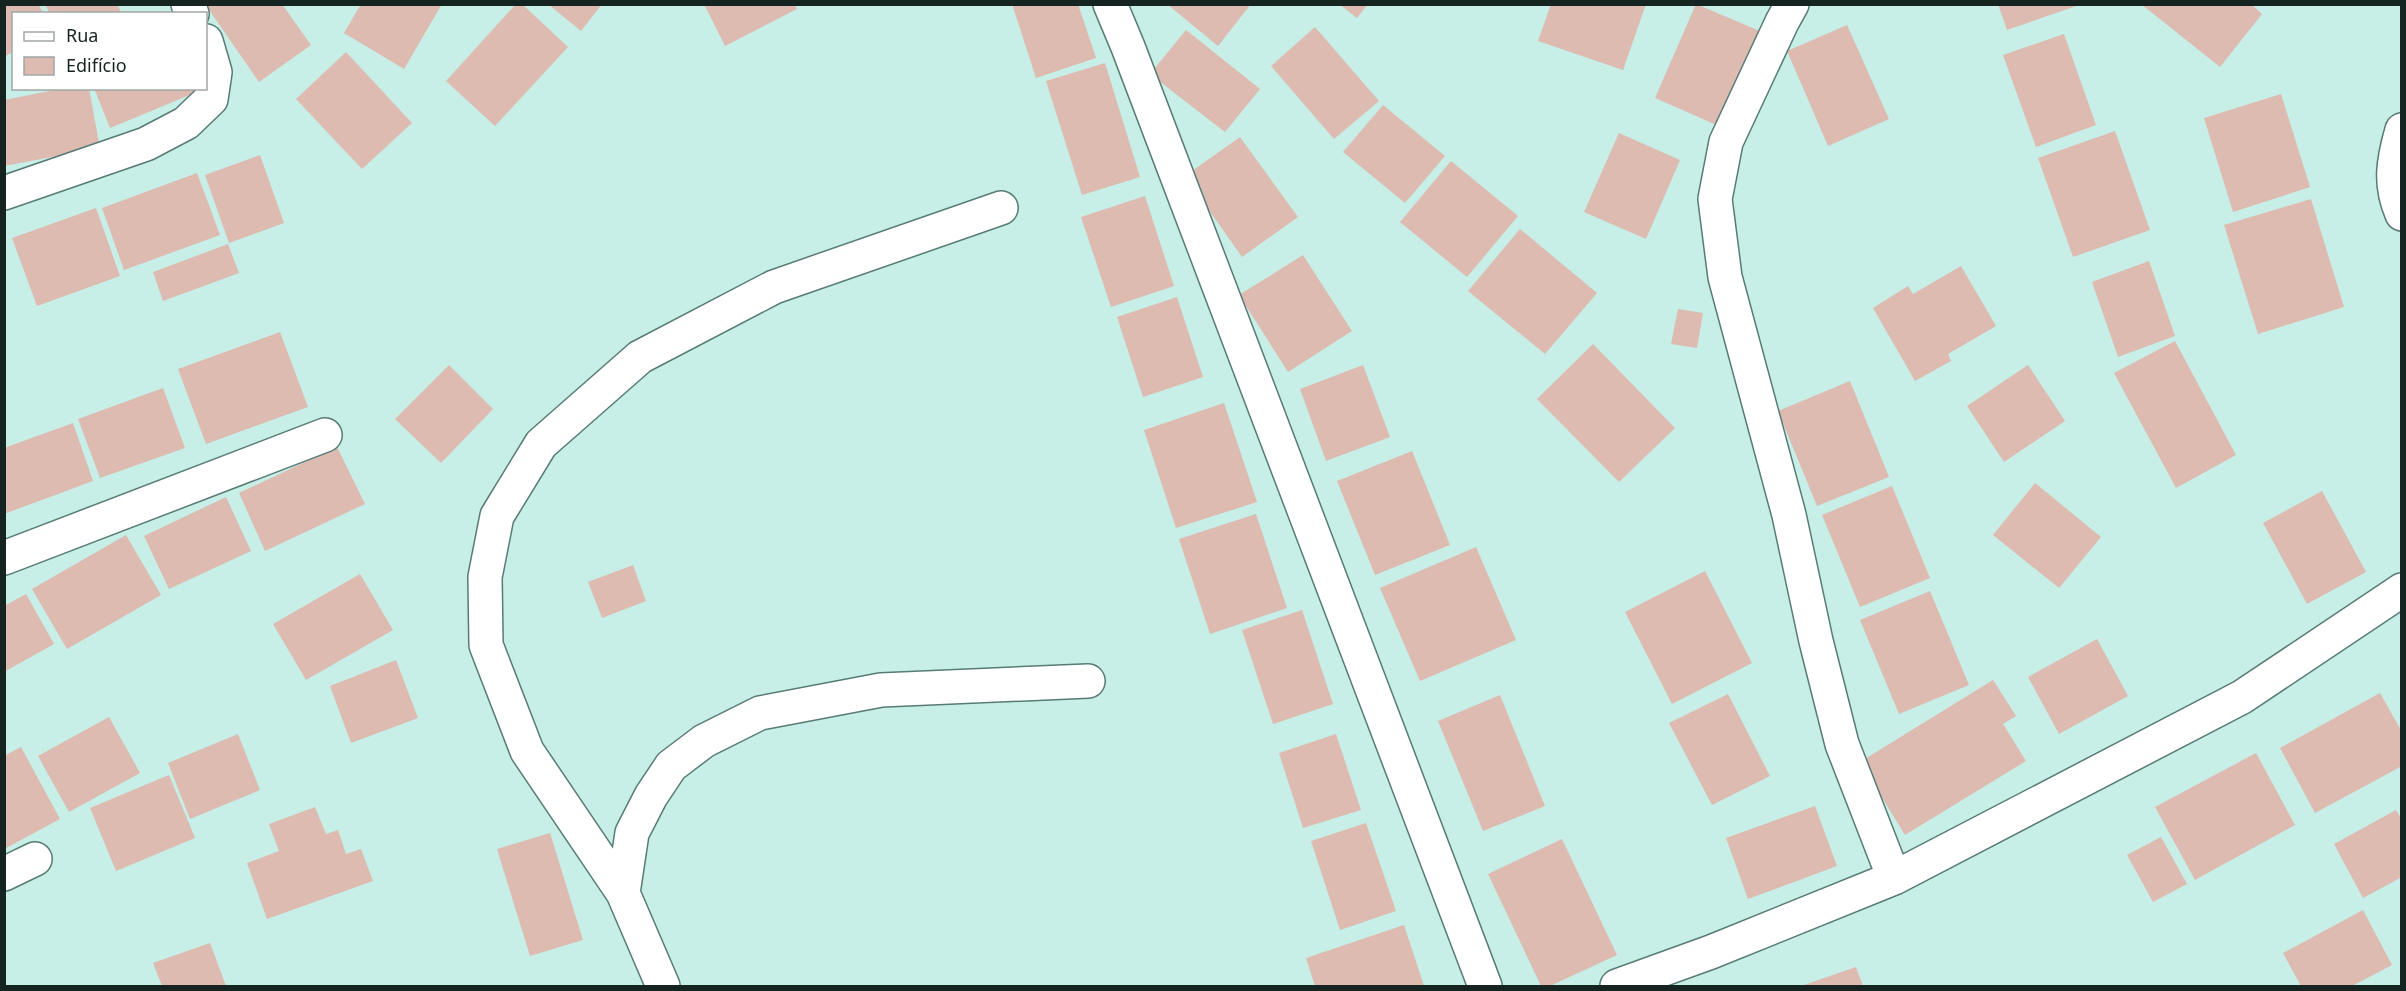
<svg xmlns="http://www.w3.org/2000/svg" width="2406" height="991" viewBox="0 0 2406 991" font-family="'Noto Sans',sans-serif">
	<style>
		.building { fill: #ddbbb1 }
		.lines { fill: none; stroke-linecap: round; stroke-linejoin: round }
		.street-casing { stroke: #577b75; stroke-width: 36 }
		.street { stroke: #fff; stroke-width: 33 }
	</style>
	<rect width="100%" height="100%" fill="#c7eee7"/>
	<path class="building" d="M4,4h34l6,10h-30v37l-10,6z
		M45,4h72l5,10h-72z
		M205,4h77l29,41 -52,37z
		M361,4h81l-38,65 -60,-36z
		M516,4h6l46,43 -73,79 -49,-45z
		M548,4h54l-21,27z
		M704,4h90l3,5 -72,37z
		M1012,4h66l18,54 -60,20z
		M1167,4h84l-33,42z
		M1339,4h29l-11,14z
		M1551,4h95l-23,66 -85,-29z
		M1696,4l66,28 -41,95 -66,-29z
		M1998,4h81v1l-72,25z
		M2141,4h110l11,10 -42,53z
		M1847,25l42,94 -61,27 -41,-95z
		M1315,27l64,74 -45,38 -63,-73z
		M1186,30l74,59 -35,43 -75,-58z
		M2064,34l32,91 -60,22 -33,-92z
		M346,52l66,71 -50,46 -66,-70z
		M1105,63l35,114 -58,18 -36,-114z
		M65,88h24l11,60 -96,18v-66z
		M94,88h109l1,1 -94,39z
		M2281,94l29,93 -77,25 -29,-94z
		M1383,105l62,51 -40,47 -62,-51z
		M2115,131l35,99 -77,27 -35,-99z
		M1619,133l61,27 -34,79 -62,-27z
		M1240,137l58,80 -56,40 -57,-81z
		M260,155l24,68 -55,20 -24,-68z
		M1451,161l67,55 -51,61 -67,-55z
		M197,173l23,62 -96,35 -22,-62z
		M1145,196l29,90 -63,21 -30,-90z
		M2311,199l33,108 -86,27 -34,-109z
		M96,208l24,68 -83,30 -25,-68z
		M1520,229l77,64 -52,61 -77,-63z
		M228,244l11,29 -76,28 -10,-29z
		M1303,255l49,76 -64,41 -49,-77z
		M2149,261l26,75 -57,21 -26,-75z
		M1961,266l35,60 -48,28 3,7 -36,20 -42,-73 35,-22 5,8z
		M1177,297l26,80 -60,20 -26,-80z
		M1678,309l25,4 -6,35 -26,-4z
		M280,332l28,75 -102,37 -28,-75z
		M2175,341l61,114 -60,33 -62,-115z
		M1593,344l82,84 -56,54 -82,-83z
		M449,365l44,44 -52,54 -46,-44z
		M1363,365l27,72 -64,24 -26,-72z
		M2028,365l37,56 -61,41 -37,-56z
		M1850,381l39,96 -72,29 -39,-95z
		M163,388l22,60 -85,30 -22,-59z
		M1224,403l33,99 -81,26 -32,-98z
		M73,423l20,58 -89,33v-66z
		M337,447l28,57 -100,47 -26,-58z
		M1412,451l38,94 -75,30 -38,-94z
		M2035,483l66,54 -42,51 -66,-53z
		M1892,486l38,92 -70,29 -38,-92z
		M2322,491l44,81 -59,32 -44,-81z
		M226,497l25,54 -82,38 -25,-53z
		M1256,514l31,94 -77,26 -31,-95z
		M126,535l35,60 -94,54 -35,-60z
		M1476,547l40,93 -96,41 -40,-93z
		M633,565l13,36 -44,17 -14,-36z
		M1705,571l47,92 -80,41 -47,-92z
		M360,574l33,56 -87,50 -33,-56z
		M1930,591l39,94 -70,29 -39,-94z
		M26,594l28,50 -50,28v-66z
		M1302,610l31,94 -60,20 -31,-94z
		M2097,639l31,57 -69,38 -31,-57z
		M396,660l22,58 -67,25 -21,-57z
		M1993,680l23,36 -13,8 23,37 -121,74 -45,-73z
		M2380,693l22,39v34l-87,47 -35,-65z
		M1728,694l42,82 -58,29 -43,-82z
		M1500,695l45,111 -62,25 -45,-110z
		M109,717l31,56 -71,39 -31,-56z
		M238,734l22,56 -70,29 -22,-56z
		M1336,734l25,76 -58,18 -24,-75z
		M21,747l39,72 -54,29 -2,-3v-89z
		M2256,753l39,72 -100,55 -40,-73z
		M169,775l26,63 -79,33 -26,-63z
		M1815,806l22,60 -89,33 -22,-61z
		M315,807l11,27 12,-4 8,24 15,-5 12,32 -106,38 -20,-56 32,-12 -10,-27z
		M2396,810l6,10v57l-39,21 -29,-54z
		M1366,823l30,88 -56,19 -29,-89z
		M550,833l33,107 -53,16 -33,-107z
		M2161,837l26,47 -34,18 -26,-47z
		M1562,839l55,116 -67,31h-9l-53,-112z
		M2363,910l29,55 -40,21h-51l-18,-33z
		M1404,925l20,61h-109l-9,-28z
		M210,943l16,43h-64l-9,-23z
		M1856,967l7,19h-62z"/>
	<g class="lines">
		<g class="street-casing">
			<path id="street" d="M188,4l4,10
				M1110,4l18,43 357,939
				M1792,4l-10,18 -56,120 -11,57 10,78 64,238 27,126 26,103 52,134
				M2402,130c-9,31 -13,54 0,84
				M4,193l142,-49 40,-21 25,-24 4,-27 -9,-31
				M4,558l321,-123
				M4,874l31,-15
				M623,893l-96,-142 -41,-106 -1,-68 12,-61 44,-72 99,-87 134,-70 227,-79
				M663,986l-40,-93 9,-60 19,-37 20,-30 33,-25 56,-28 121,-23 207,-9
				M1617,986l94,-34 183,-74 348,-181 160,-107"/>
		</g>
		<use href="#street" class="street"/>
	</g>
	<rect width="2406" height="991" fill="none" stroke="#152421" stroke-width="12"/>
	<rect x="12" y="12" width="195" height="78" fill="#ffffff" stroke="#a1a7a6" stroke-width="1.5"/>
	<rect x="24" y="32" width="30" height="9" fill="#ffffff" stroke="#a1a7a6" stroke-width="1.5"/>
	<text x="66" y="42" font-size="18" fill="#152421">Rua</text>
	<rect x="24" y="57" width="30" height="18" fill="#ddbbb1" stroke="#a1a7a6" stroke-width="1.5"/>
	<text x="66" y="72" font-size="18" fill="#152421">Edifício</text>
</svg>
